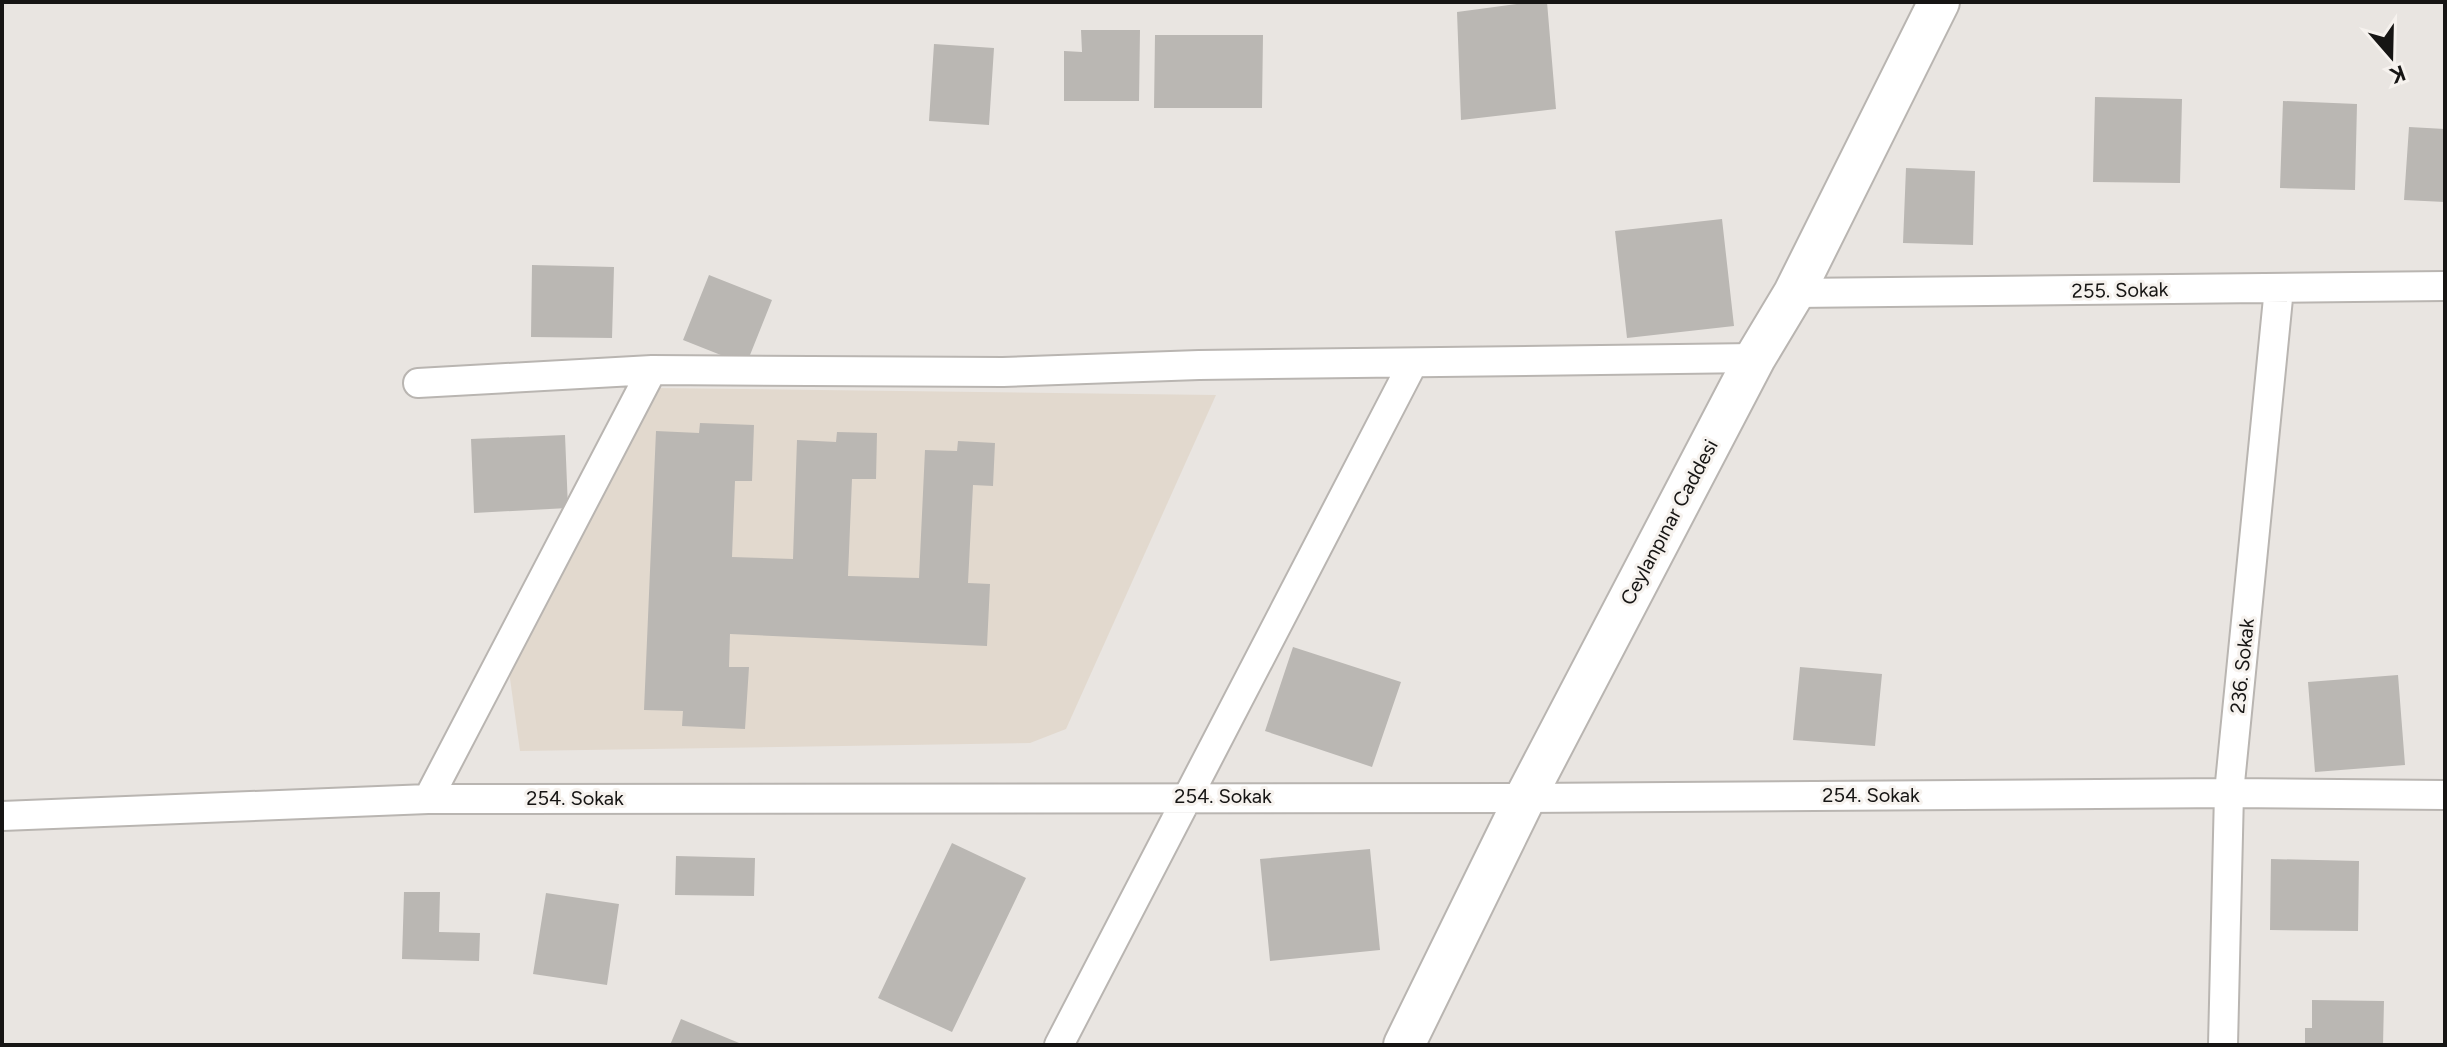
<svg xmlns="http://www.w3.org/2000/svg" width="2447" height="1047" viewBox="0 0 2447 1047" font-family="Figtree,sans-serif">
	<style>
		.built { fill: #e2d9ce }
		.building { fill: #bab7b3 }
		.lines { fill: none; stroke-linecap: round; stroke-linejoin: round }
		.minor-casing { stroke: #b9b5b1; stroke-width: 32 }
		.secondary-casing { stroke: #b9b5b1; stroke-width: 44 }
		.minor { stroke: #fff; stroke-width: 28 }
		.secondary { stroke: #fff; stroke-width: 40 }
		.labels { text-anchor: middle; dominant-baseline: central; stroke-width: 6; stroke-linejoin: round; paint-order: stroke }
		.street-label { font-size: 20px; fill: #161514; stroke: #f6f2ee }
	</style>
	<rect width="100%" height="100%" fill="#e9e5e1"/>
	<path class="built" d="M654,388l562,7 -150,334 -36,14 -510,8 -12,-87z"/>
	<path class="building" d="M1531,2h16l9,107 -95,11 -4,-108z
		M1081,30h59l-1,71h-75v-50l18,1z
		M1155,35h108l-1,73h-108z
		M934,44l60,4 -5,77 -60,-4z
		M2095,97l87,2 -2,84 -87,-1z
		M2283,101l74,3 -2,86 -75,-2z
		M2409,127l36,2v73l-41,-2z
		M1906,168l69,3 -2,74 -70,-2z
		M1722,219l12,107 -107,12 -12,-107z
		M532,265l82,2 -2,71 -81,-1z
		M709,275l63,25 -26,65 -63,-25z
		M700,423l54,2 -2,56h-17l-3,76 61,2 4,-119 39,2 1,-10 40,1 -1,46h-24l-4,97 71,2 6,-128 32,1 1,-10 37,2 -2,43 -20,-1 -5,98 22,1 -3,62 -257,-12 -1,33h20l-4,62 -63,-3 1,-15 -39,-1 12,-279 43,2z
		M565,435l3,73 -94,5 -3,-74z
		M1293,647l108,35 -29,85 -107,-36z
		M1800,667l82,7 -7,72 -82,-6z
		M2398,675l7,90 -90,7 -7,-90z
		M952,843l74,35 -74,154 -74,-34z
		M1370,849l10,101 -110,11 -10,-102z
		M676,856l79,2 -1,38 -79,-1z
		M2271,859l88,2 -1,70 -88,-1z
		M404,892h36l-1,40 41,1 -1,28 -77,-2z
		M546,893l73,11 -12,81 -74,-11z
		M2312,1000l72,1 -1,44h-78v-17h7z
		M681,1019l63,26h-74z"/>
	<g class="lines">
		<g class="minor-casing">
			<path id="minor" d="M1794,293l651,-7
				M418,383l234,-13 351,2 196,-7 556,-7
				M428,799l224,-429
				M2,816l426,-17 1097,-1 704,-5 216,2
				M1059,1045l354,-682
				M2223,1045l6,-252 50,-505"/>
		</g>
		<g class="secondary-casing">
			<path id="secondary" d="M1404,1045l121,-247 230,-440 39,-65 145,-291"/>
		</g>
		<use href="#minor" class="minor"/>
		<use href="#secondary" class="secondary"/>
	</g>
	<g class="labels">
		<g class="street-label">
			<text transform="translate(2120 290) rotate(-1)">255. Sokak</text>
			<text transform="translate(1669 522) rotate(-62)">Ceylanpınar Caddesi</text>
			<text transform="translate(2242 666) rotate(-84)">236. Sokak</text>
			<text x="1871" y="795">254. Sokak</text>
			<text x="1223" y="796">254. Sokak</text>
			<text x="575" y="798">254. Sokak</text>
		</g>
	</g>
	<rect width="2447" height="1047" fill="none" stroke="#161514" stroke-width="8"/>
	<g transform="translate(2391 56) rotate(160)" stroke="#f6f2ee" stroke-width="6" paint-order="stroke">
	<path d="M0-6L14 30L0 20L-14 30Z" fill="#161514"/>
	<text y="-12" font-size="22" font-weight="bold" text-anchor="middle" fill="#161514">K</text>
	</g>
</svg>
